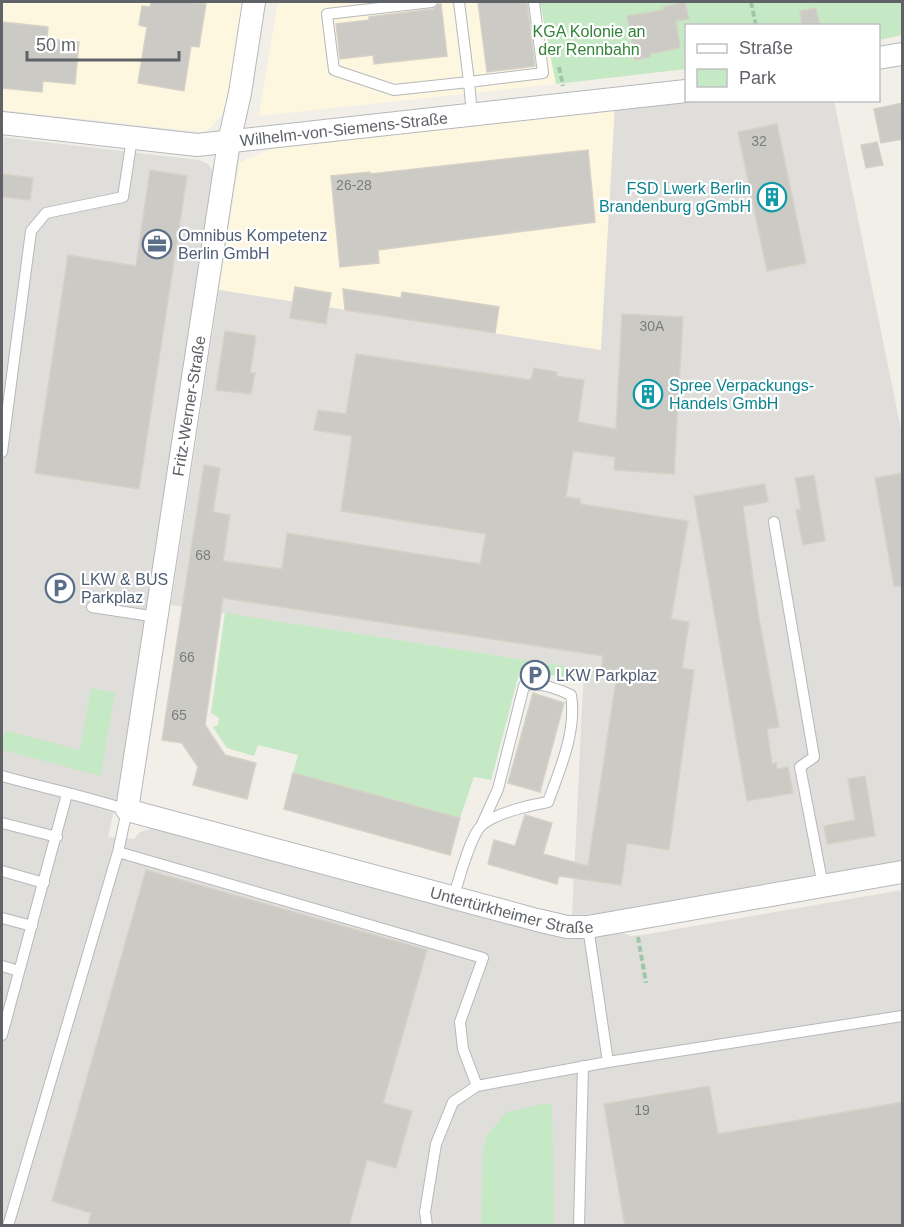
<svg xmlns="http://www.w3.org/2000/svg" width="904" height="1227" viewBox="0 0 904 1227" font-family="Helvetica,sans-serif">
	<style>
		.commercial { fill: #fef7e0 }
		.industrial { fill: #e0deda }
		.green { fill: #c5e8c5 }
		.building { fill: #cccac5; stroke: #d6d1c6; stroke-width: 1.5 }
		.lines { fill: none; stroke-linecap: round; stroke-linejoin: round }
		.lane-casing { stroke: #b5b8bc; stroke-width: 12 }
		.street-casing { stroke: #b5b8bc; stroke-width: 24 }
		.path { stroke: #9cc7a9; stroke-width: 4; stroke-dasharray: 6 3; stroke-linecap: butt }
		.lane { stroke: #fff; stroke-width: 10 }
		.street { stroke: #fff; stroke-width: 22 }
		.labels { text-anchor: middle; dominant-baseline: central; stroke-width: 4.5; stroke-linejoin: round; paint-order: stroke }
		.number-label { font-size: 14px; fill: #7a7d7f }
		.park-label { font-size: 16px; fill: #348238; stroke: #fff }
		.street-label { font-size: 16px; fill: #5f6368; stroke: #fff }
		.culture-label { font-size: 16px; fill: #0d838f; stroke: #fff; text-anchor: end }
		.service-label { font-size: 16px; fill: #4e5e75; stroke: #fff; text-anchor: start }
	</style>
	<rect width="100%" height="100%" fill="#f1efe8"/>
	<path class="commercial" d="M2,2h247l-18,91 -9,21 -14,16 -5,2 -201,-22z
		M278,2h262l16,82 -297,32z
		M615,106l-14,244 -382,-60 20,-127 47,-21z"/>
	<path class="industrial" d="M686,100l148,1 68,333v427l-302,53 -28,1 12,-246 -413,-64 48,-315 382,60 14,-244z
		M2,137l197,23 9,4 5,7 -93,612 -12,54 26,2 6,-7 11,-3 13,2 437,105 21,-3 10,3 10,-1 260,-45v335h-900z"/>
	<path class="green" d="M540,2h362v33l-23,5 -1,-14h-192v43l-130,15z
		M225,613l359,56 -1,11 -63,-10 -29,110 -17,-3 -14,41 -167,-45 5,-18 -40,-10 -4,11 -27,-8 -14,-21 5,-2 1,-7 -8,-5z
		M91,688l24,5 -14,83 -99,-26v-15l3,1 2,-5 73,19z
		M544,1104h8l2,121h-73l2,-77 4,-13 20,-23z"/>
	<path class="building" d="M151,2h48l-1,1 8,1 -7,43 -8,-1 -7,45 -46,-8 9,-56 -8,-2 3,-19 8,1z
		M478,2h49l8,64 -48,6z
		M685,2l4,17 -13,2 4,27 -30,6v3l-15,3 -8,-44 36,-6v-3z
		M439,4h2l6,52 -73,8 -1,-9 -33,4 -4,-35 33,-4v-3l64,-8z
		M816,8l4,18h-18l-2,-15z
		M2,22l46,5 -1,12 32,3 -4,42 -32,-3 -1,11 -40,-4z
		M903,103v36l-22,4 -7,-34z
		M777,124l29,139 -39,8 -29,-139z
		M877,142l6,23 -17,3 -5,-23z
		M588,150l7,72 -217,28 1,13 -39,4 -9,-91 39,-4v2z
		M150,170l37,6 -48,313 -104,-16 33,-218 68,11z
		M2,174l31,4 -3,22 -28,-3z
		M295,287l36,6 -5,31 -36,-6z
		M343,289l58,9 1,-6 97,15 -4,26 -150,-23z
		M622,314l61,3 -9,157 -60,-4 1,-13 -42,-6 -7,46 14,2v5l108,17 -17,98 18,3 -7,46 12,2 -25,180 -42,-7 -6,42 -62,-9 -2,8 -69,-20 6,-24 21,6 10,-31 27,8 -9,31 45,12 29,-192 -16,-2 2,-16 -380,-58 -18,127 20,30 31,8 -9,36 -54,-14 5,-18 -16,-24 -20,-3 42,-275 16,3 -7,44 17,3 -7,46 59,8 5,-36 193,31 6,-30 -145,-23 11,-75 -38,-6 4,-20 28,4 10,-60 175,26 3,-12 23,4 -1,4 28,4 -6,42 38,7z
		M225,331l31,5 -6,37h5l-4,21 -35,-4z
		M903,473v113h-9l-19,-108z
		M814,475l11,66 -22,4 -7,-35 5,-1 -6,-31z
		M765,484l3,18 -25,4 15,107 21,114 -12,2 5,35 4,-1 1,6 11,-2 5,26 -46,8 -53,-305z
		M533,693l31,10 -24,89 -32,-9z
		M293,773l167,45 -10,37 -166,-46z
		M865,776l10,60 -48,8 -3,-18 31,-6 -7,-41z
		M146,870l281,80 -44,153 29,8 -16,57 -29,-8 -18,66h-261l3,-13 -39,-12z
		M709,1086l9,48 185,-32v124h-278l-21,-122z"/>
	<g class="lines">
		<g class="lane-casing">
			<path id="lane" d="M432,2l-105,12 7,56 60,20 75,-8 3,33
				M459,2l10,80 74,-9 -9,-71
				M2,452l29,-221 15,-18 77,-16 9,-59
				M774,522l40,235 -14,10 23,119
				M92,607l65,10
				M2,776c42,12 84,20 125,34l-9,42 -110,374
				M2,823l55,14
				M118,852l365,106 -23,64 3,27 14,37
				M2,871l42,12
				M453,898c6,-17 17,-63 29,-73 14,-12 48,-20 66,-23 12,-33 29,-71 23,-107 -13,-6 -34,-14 -47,-9l-26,103 -16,35
				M2,918l30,8
				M588,927l20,135
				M2,966l17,5
				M2,1035l65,-241
				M427,1226l-2,-14 11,-68 17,-42 24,-16 131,-24 294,-46
				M579,1226l4,-160"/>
		</g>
		<g class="street-casing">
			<g id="street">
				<path id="s1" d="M254,2l-14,91 -11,49 -102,668 410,110 30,7h21l314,-55"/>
				<path d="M878,58l24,-4"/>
				<path id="s2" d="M2,123l195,22 489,-54"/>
			</g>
		</g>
		<path class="path" d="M751,2l5,24
			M559,67l4,19
			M638,937l8,46"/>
		<use href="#lane" class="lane"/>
		<use href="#street" class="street"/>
	</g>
	<defs>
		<g id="building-ring" transform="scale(1.5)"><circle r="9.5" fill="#fff" stroke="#0f9aa8" stroke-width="1.5"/><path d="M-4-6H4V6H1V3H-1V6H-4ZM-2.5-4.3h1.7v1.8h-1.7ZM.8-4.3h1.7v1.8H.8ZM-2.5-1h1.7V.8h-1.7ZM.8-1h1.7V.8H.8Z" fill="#0f9aa8"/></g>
		<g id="office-ring" transform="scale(1.5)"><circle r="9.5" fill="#fff" stroke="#5c6f8a" stroke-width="1.5"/><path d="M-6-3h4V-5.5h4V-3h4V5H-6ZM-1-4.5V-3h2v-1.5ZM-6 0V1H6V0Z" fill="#5c6f8a"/></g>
		<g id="parking-ring" transform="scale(1.5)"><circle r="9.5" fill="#fff" stroke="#5c6f8a" stroke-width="1.5"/><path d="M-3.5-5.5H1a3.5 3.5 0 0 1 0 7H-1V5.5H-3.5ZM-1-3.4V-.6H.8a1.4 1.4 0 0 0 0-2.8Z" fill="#5c6f8a"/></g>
	</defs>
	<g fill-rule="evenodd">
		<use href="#building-ring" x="772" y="197"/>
		<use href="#office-ring" x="157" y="244"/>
		<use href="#building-ring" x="648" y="394"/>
		<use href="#parking-ring" x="60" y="588"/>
		<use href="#parking-ring" x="535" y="675"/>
	</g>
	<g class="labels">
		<g class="number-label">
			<text x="759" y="141">32</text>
			<text x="354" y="185">26-28</text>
			<text x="652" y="326">30A</text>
			<text x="203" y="555">68</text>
			<text x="187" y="657">66</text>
			<text x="179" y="715">65</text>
			<text x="642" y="1110">19</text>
		</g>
		<g class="park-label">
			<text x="589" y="31">KGA Kolonie an<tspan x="589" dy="18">der Rennbahn</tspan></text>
		</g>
		<g class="street-label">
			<text stroke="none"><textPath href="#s2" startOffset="344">Wilhelm-von-Siemens-Straße</textPath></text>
			<text transform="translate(189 406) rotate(-81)">Fritz-Werner-Straße</text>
			<text stroke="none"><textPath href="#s1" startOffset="1216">Untertürkheimer Straße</textPath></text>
		</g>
		<g class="culture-label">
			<text x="751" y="188">FSD Lwerk Berlin<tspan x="751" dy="18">Brandenburg gGmbH</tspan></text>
			<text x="669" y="385" text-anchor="start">Spree Verpackungs-<tspan x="669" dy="18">Handels GmbH</tspan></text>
		</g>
		<g class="service-label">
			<text x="178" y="235">Omnibus Kompetenz<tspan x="178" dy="18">Berlin GmbH</tspan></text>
			<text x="81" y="579">LKW &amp; BUS<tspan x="81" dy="18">Parkplaz</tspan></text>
			<text x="556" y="675">LKW Parkplaz</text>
		</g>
	</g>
	<rect width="904" height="1227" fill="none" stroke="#5f6368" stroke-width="6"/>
	<rect x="685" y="24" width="195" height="78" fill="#ffffff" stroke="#bfc1c3" stroke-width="1.5"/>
	<rect x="697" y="44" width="30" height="9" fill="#ffffff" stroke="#bfc1c3" stroke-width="1.5"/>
	<text x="739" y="54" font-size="18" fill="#5f6368">Straße</text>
	<rect x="697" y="69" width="30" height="18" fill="#c5e8c5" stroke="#bfc1c3" stroke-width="1.5"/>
	<text x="739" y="84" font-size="18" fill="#5f6368">Park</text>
	<path d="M27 51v9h152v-9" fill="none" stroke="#5f6368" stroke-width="3"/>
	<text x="36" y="51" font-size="18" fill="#5f6368" stroke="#ffffff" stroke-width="4.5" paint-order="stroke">50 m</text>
</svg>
